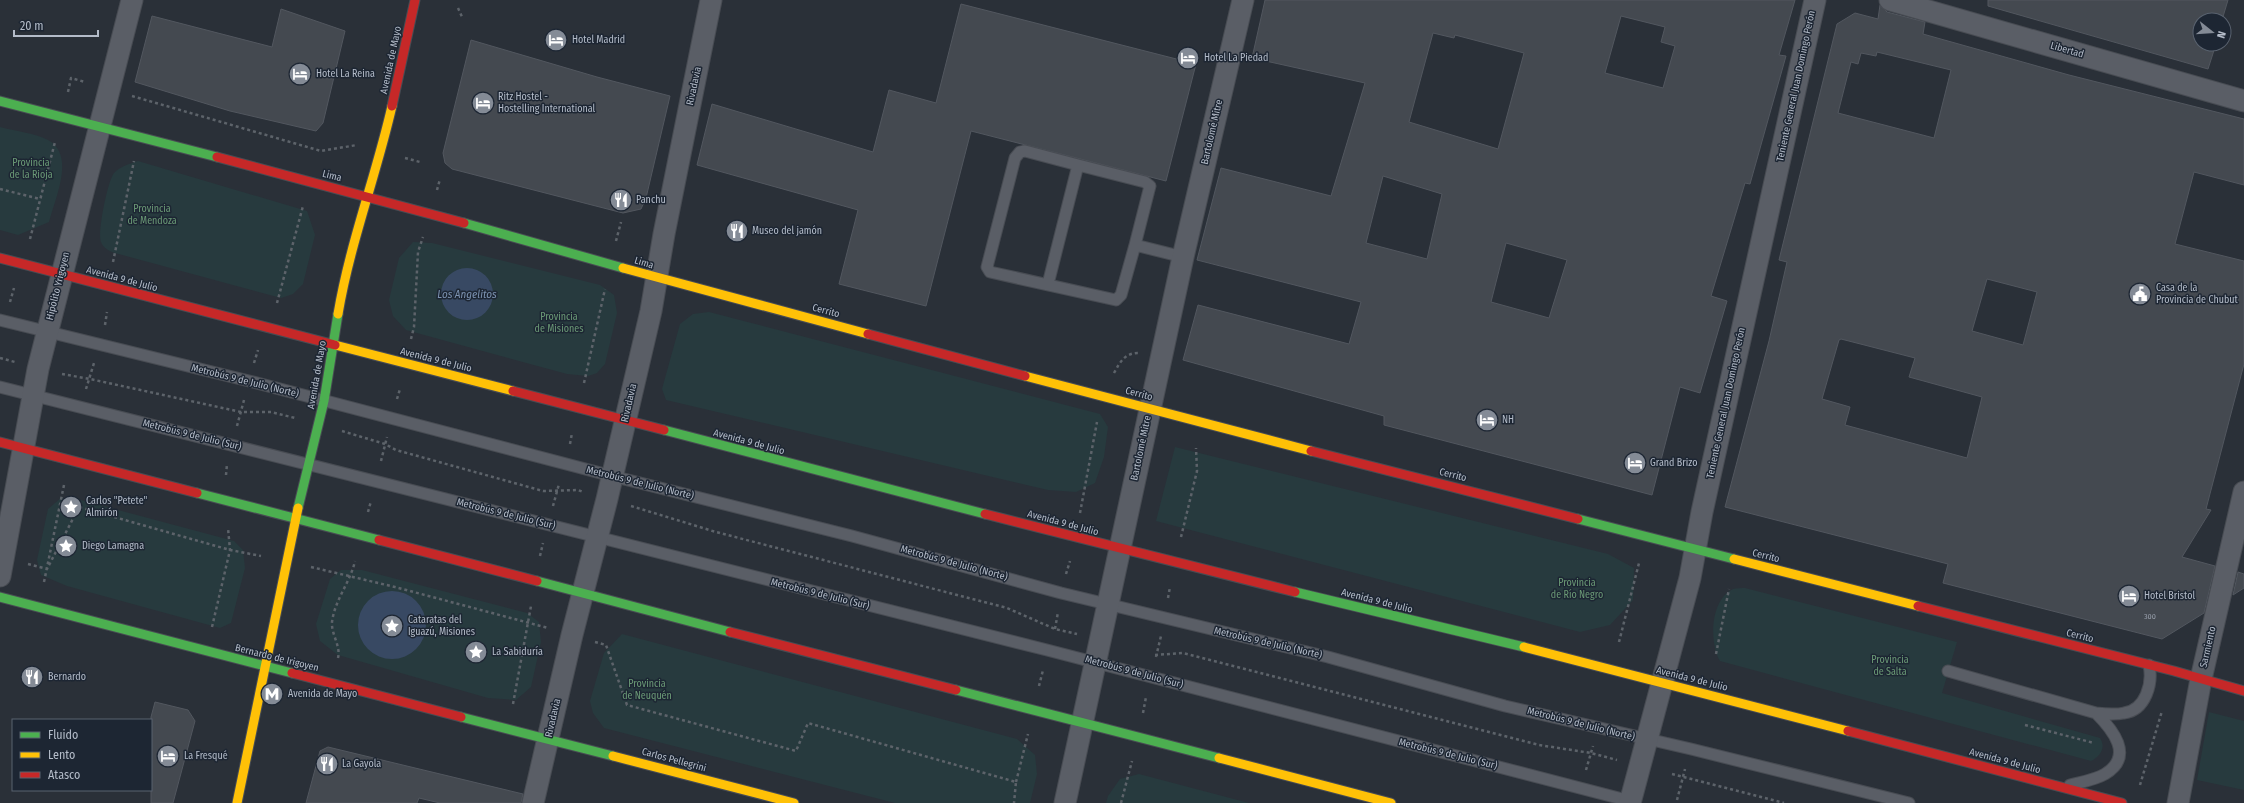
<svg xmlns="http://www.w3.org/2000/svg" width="2244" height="803" viewBox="0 0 2244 803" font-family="'Fira Sans Condensed',sans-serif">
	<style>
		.green { fill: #273a3e }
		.water { fill: #384963 }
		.building { fill: #444950; stroke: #52575f; fill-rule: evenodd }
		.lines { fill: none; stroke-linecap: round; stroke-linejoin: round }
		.lane-casing { stroke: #484c53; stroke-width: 13 }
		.street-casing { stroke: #484c53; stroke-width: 23 }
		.fast-casing { stroke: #484c53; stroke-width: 11 }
		.slow-casing { stroke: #484c53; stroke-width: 11 }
		.jam-casing { stroke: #484c53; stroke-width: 11 }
		.path { stroke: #5d636a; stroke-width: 2.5; stroke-dasharray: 3 3; stroke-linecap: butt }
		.lane { stroke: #5a5e66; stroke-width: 11 }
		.street { stroke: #5a5e66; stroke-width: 21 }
		.fast { stroke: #4caf50; stroke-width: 9 }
		.slow { stroke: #ffc107; stroke-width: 9 }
		.jam { stroke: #c62828; stroke-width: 9 }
		.labels { text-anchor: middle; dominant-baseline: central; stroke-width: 3; stroke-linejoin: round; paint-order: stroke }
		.number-label { font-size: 8px; fill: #989fab }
		.poi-label { font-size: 10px; fill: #b4bcc9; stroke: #1d2633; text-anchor: start }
		.street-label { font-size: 10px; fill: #b4bcc9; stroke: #1d2633 }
		.park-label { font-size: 10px; fill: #6b9a76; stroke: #1d2633 }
		.water-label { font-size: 11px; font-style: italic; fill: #7c92b1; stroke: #1d2633 }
	</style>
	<rect width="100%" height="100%" fill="#2a3038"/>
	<path class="green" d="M0,127c15,4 34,6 48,13 28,15 7,58 1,82l-31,13 -18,-5z
		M138,161l169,50 8,24 -12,49 -10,10 -12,4 -166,-45c-6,-2 -12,-5 -14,-11 -4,-9 7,-62 13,-69 7,-7 15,-9 24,-12z
		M413,242l19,1 168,42 14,10 3,18 -12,51 -8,9 -9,3 -21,-2 -161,-44 -13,-14 -4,-16 10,-42z
		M709,312l391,102 8,13 -4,30 -9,26 -19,9 -28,-2 -382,-90 -4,-11 18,-65 13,-10z
		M1175,447l433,107 26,14 -1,32 -23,25 -30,7 -424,-111z
		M61,498l16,1 157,42 9,9 2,18 -14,55 -11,5 -153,-42 -26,-11 -4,-15 11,-51z
		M341,570h21l165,43 12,9 2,20 -10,45 -15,13 -28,-2 -150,-43 -18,-14 -4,-17 14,-45z
		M1745,588l212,54 -15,51 158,45c6,9 1,18 -9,23l-371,-100c-11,-19 -10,-61 13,-72 3,-1 9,-1 12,-1z
		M622,634l395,105 18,16 2,19 -7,29h-135l-291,-75 -11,-15 -3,-12 14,-48z
		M2209,712l35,9v69l-47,-10z
		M1139,774l110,29h-143l2,-7 12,-17z"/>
	<path class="water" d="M441 294a26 26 0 1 1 52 0a26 26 0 1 1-52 0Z
		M358 625a34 34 0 1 1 68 0a34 34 0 1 1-68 0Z"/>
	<path class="building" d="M1265,0h530l-16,55 7,1 -36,128 -5,-1 -34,113 16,5 -27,92 -20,-6 -28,108 -268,-70v-9l-201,-56 15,-55 151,39 12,-42 -164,-42 24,-92 110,28 34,-113 -113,-25zM1621,16l44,11 -4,15 14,4 -12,42 -58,-15zM1433,33l21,5 1,-3 69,18 -26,96 -89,-27zM1383,176l59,18 -15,65 -61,-16zM1506,243l61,17 -18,58 -58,-16z
		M1988,0h240l-6,20h-22v24h16l-8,25 -220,-63z
		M961,4l235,60 -30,117 -195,-50 -45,175 -87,-22 19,-74 -161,-45 15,-61 161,48 16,-62 47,13z
		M1880,5l7,7 38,10 -2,12 146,41 175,44v66l-50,-13 -19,72 69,17v103l-38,145 5,1 -29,47 33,9 -11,47 -42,26 -219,-56 5,-19 -223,-57 44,-166 18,-79 -8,-2 58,-236 18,-11 23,6zM1877,52l74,18 -17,68 -96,-25 13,-51 7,2 3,-11 15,3zM1987,279l50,13 -14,53 -51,-14zM1841,339l74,19 -6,19 73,20 -15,61 -122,-33 5,-18 -28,-8 17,-59z
		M281,9l64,22 -22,92 -7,8 -86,-20 -95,-29 17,-66 120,31z
		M471,40l126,37 73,19 -24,102 -5,11 -18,4 -171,-44 -7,-6 -2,-10z
		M2238,572l6,2v14l-11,7z
		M155,702l33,8 7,11 -22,82h-22v-86z
		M328,747l195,47 -2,9h-81l-21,-5 -2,5h-111l14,-52z"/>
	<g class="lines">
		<g class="lane-casing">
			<path id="lane" d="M1078,165l67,17 5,4 -15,59
				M1048,284l30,-119 -53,-14 -5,1 -5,6 -28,109 3,5 126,28 5,-5 14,-50 48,12
				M0,320l249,61 363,95 240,60 209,57 267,64 177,49 186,43 218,54
				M0,387l1047,263 587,152
				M1948,671l148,42c9,1 19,2 28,0 22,-3 29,-30 25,-48
				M2070,785c11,-3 25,-5 35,-11 30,-18 7,-45 -9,-61"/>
		</g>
		<g class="street-casing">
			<path id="street" d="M1890,0l354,101
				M0,576l38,-207 94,-369
				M533,803l39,-168 35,-136 44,-188 13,-77 47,-234
				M1065,803l118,-546 60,-257
				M1630,803l60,-225 12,-66 113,-512
				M2178,803l23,-124 43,-187"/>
		</g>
		<g class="fast-casing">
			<path id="fast" d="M0,101l217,56
				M464,223l159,45
				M664,430l321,84
				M197,493l182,47
				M298,508l26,-107 14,-87
				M1578,519l156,40
				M537,581l193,51
				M1295,592l229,55
				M0,597l292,76
				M956,690l263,68
				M461,717l152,39"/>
		</g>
		<g class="slow-casing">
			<path id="slow" d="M623,268l245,66
				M338,314c12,-71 38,-138 54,-208
				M335,345l178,46
				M1025,376l286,75
				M1734,559l184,47
				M1524,647l324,84
				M613,756l181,47
				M1219,758l172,45
				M237,803l61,-295"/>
		</g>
		<g class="jam-casing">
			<path id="jam" d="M392,106l23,-106
				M217,157l247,66
				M0,258l335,87
				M868,334l157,42
				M513,391l151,39
				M0,442l197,51
				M1311,451l267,68
				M985,514l310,78
				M379,540l158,41
				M1918,606l256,65 70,20
				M730,632l226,58
				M292,673l169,44
				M1848,731l274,72"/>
		</g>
		<path class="path" d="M458,8l5,11
			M68,92l3,-14 14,4
			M132,96l189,55 36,-6
			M405,158l15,4
			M0,189l40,10
			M437,190l3,-11
			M30,239l25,-97
			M616,241l5,-19
			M113,262l21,-101
			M10,302l4,-14
			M277,303l26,-97
			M105,325l2,-13
			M411,339l3,-12 4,-75 5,-15
			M0,358l15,4
			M254,363l4,-13
			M1114,373c6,-11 11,-20 24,-20
			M62,374l28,5 151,33h30l24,6
			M584,383l21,-94
			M86,389l8,-26
			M397,399l3,-10
			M237,426l7,-26
			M342,431l43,13 11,6 147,41 35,-1 5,2
			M570,444l2,-11
			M381,461l6,-24
			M226,475l1,-11
			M553,506l6,-22
			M631,506l85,26 291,76 48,21 22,5
			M368,512l3,-11
			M1080,513l17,-91
			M1181,537l16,-66 -1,-23
			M540,556l3,-13
			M28,564l19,5 32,-62 151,43 31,6
			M311,567l84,20 153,41
			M1066,574l4,-13
			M44,582l20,-97
			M1168,598l2,-11
			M212,627l18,-77 -2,-22
			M1055,629l3,-17
			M595,642l11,3 21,60 169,46 12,-28 208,59 -2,21
			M1619,642l20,-79
			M1716,654l13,-65
			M1155,655l28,-2 356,92 52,8 26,7
			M1156,657l5,-21
			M338,658c3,-12 -7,-24 -6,-36 3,-23 18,-39 23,-61
			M1039,686l4,-16
			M513,704l18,-98
			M1143,713l3,-16
			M2025,725l69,18
			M1586,770l7,-24
			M1672,774l112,29
			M1016,782l12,-48
			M2140,785l22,-74
			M1677,800l8,-31
			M1121,803l11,-42"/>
		<use href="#lane" class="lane"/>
		<use href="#street" class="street"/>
		<use href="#fast" class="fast"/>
		<use href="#slow" class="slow"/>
		<use href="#jam" class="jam"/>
	</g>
	<defs>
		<g id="hotel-disc" transform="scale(1.15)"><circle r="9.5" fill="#848b96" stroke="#1d2633"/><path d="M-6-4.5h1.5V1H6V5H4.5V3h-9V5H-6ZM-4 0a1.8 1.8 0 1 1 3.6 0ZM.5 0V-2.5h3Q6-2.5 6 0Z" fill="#fff"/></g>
		<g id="restaurant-disc" transform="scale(1.15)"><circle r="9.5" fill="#848b96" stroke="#1d2633"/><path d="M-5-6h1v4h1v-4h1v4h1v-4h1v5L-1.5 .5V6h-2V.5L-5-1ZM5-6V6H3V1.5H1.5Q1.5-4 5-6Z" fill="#fff"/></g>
		<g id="civic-disc" transform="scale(1.15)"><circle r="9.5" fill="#848b96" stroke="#1d2633"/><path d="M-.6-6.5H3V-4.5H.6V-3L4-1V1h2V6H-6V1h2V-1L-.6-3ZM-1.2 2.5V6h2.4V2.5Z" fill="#fff"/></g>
		<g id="sight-disc" transform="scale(1.15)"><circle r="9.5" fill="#848b96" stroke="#1d2633"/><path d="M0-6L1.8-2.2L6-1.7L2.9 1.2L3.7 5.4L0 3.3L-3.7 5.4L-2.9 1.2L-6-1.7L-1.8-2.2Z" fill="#fff"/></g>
		<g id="metro-disc" transform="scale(1.15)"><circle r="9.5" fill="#848b96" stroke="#1d2633"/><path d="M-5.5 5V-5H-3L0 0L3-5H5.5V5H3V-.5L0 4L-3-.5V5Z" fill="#fff"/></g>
	</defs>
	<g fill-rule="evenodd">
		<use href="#hotel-disc" x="556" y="40"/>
		<use href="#hotel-disc" x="1188" y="58"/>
		<use href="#hotel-disc" x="300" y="74"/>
		<use href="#hotel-disc" x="483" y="103"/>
		<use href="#restaurant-disc" x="621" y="200"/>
		<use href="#restaurant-disc" x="737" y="231"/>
		<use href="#civic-disc" x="2140" y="294"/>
		<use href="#hotel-disc" x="1487" y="420"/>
		<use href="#hotel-disc" x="1635" y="463"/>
		<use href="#sight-disc" x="71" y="507"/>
		<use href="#sight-disc" x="66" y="546"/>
		<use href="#hotel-disc" x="2129" y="596"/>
		<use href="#sight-disc" x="392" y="626"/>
		<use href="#sight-disc" x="476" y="652"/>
		<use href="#restaurant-disc" x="32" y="677"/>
		<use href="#metro-disc" x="272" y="694"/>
		<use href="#hotel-disc" x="168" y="756"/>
		<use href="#restaurant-disc" x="327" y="764"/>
	</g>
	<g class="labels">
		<g class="number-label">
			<text x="2150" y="616">300</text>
		</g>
		<g class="poi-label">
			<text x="572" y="40">Hotel Madrid</text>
			<text x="1204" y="58">Hotel La Piedad</text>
			<text x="316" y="74">Hotel La Reina</text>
			<text x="498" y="97">Ritz Hostel -<tspan x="498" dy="12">Hostelling International</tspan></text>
			<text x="636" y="200">Panchu</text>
			<text x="752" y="231">Museo del jamón</text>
			<text x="2156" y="288">Casa de la<tspan x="2156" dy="12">Provincia de Chubut</tspan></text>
			<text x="1502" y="420">NH</text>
			<text x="1650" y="463">Grand Brizo</text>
			<text x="86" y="501">Carlos "Petete"<tspan x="86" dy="12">Almirón</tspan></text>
			<text x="82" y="546">Diego Lamagna</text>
			<text x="2144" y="596">Hotel Bristol</text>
			<text x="408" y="620">Cataratas del<tspan x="408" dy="12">Iguazú, Misiones</tspan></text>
			<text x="492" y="652">La Sabiduría</text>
			<text x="48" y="677">Bernardo</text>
			<text x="288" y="694">Avenida de Mayo</text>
			<text x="184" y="756">La Fresqué</text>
			<text x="342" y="764">La Gayola</text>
		</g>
		<g class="street-label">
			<text transform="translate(2067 50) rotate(16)">Libertad</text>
			<text transform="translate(391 60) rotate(-78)">Avenida de Mayo</text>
			<text transform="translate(694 86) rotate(-78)">Rivadavia</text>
			<text transform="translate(1796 86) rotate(-78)">Teniente General Juan Domingo Perón</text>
			<text transform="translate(1212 132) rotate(-77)">Bartolomé Mitre</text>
			<text transform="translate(332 176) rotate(14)">Lima</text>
			<text transform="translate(644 263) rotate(17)">Lima</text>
			<text transform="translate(122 279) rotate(15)">Avenida 9 de Julio</text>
			<text transform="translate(58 286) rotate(-76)">Hipólito Yrigoyen</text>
			<text transform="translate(826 311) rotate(15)">Cerrito</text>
			<text transform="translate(436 360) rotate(14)">Avenida 9 de Julio</text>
			<text transform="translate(317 375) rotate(-80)">Avenida de Mayo</text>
			<text transform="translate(245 381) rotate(14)">Metrobús 9 de Julio (Norte)</text>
			<text transform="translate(1139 394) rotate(15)">Cerrito</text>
			<text transform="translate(629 403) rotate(-77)">Rivadavia</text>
			<text transform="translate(1726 403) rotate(-78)">Teniente General Juan Domingo Perón</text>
			<text transform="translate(192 435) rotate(14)">Metrobús 9 de Julio (Sur)</text>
			<text transform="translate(749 442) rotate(15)">Avenida 9 de Julio</text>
			<text transform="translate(1141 448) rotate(-78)">Bartolomé Mitre</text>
			<text transform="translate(1453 475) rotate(14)">Cerrito</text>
			<text transform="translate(640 483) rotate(14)">Metrobús 9 de Julio (Norte)</text>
			<text transform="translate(506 514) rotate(14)">Metrobús 9 de Julio (Sur)</text>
			<text transform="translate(1063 523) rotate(15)">Avenida 9 de Julio</text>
			<text transform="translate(1766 556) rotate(14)">Cerrito</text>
			<text transform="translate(954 563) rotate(15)">Metrobús 9 de Julio (Norte)</text>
			<text transform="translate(820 594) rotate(14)">Metrobús 9 de Julio (Sur)</text>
			<text transform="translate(1377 601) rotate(14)">Avenida 9 de Julio</text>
			<text transform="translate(2080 636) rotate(14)">Cerrito</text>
			<text transform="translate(1268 643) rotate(13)">Metrobús 9 de Julio (Norte)</text>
			<text transform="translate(2208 647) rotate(-77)">Sarmiento</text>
			<text transform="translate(277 658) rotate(14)">Bernardo de Irigoyen</text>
			<text transform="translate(1134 672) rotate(15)">Metrobús 9 de Julio (Sur)</text>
			<text transform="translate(1692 679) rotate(14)">Avenida 9 de Julio</text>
			<text transform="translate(553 718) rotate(-77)">Rivadavia</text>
			<text transform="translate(1581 724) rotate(14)">Metrobús 9 de Julio (Norte)</text>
			<text transform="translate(1448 754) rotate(14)">Metrobús 9 de Julio (Sur)</text>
			<text transform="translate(674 760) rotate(15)">Carlos Pellegrini</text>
			<text transform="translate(2005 761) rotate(15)">Avenida 9 de Julio</text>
		</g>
		<g class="park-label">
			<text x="31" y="163">Provincia<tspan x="31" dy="12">de la Rioja</tspan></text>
			<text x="152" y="209">Provincia<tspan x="152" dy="12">de Mendoza</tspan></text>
			<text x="559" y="317">Provincia<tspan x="559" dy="12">de Misiones</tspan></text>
			<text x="1577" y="583">Provincia<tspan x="1577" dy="12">de Río Negro</tspan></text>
			<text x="1890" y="660">Provincia<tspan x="1890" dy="12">de Salta</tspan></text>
			<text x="647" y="684">Provincia<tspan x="647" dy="12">de Neuquén</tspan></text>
		</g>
		<g class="water-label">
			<text x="467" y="294">Los Angelitos</text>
		</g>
	</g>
	<rect x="12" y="719" width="140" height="72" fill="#1d2633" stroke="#59626f"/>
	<rect x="20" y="732" width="20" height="6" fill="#4caf50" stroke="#59626f"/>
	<text x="48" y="739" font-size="12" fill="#b4bcc9">Fluido</text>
	<rect x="20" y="752" width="20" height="6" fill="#ffc107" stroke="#59626f"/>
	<text x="48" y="759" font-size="12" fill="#b4bcc9">Lento</text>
	<rect x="20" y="772" width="20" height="6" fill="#c62828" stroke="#59626f"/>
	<text x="48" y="779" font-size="12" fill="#b4bcc9">Atasco</text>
	<g transform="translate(2212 32) rotate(107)"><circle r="19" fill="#1d2633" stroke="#59626f"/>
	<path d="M0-3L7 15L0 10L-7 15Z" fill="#848b96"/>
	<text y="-6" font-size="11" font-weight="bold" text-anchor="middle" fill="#b4bcc9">N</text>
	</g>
	<path d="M14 30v6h84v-6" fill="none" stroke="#b4bcc9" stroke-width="2"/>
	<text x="20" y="30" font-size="12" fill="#b4bcc9" stroke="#1d2633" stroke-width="3" paint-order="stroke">20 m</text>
</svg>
